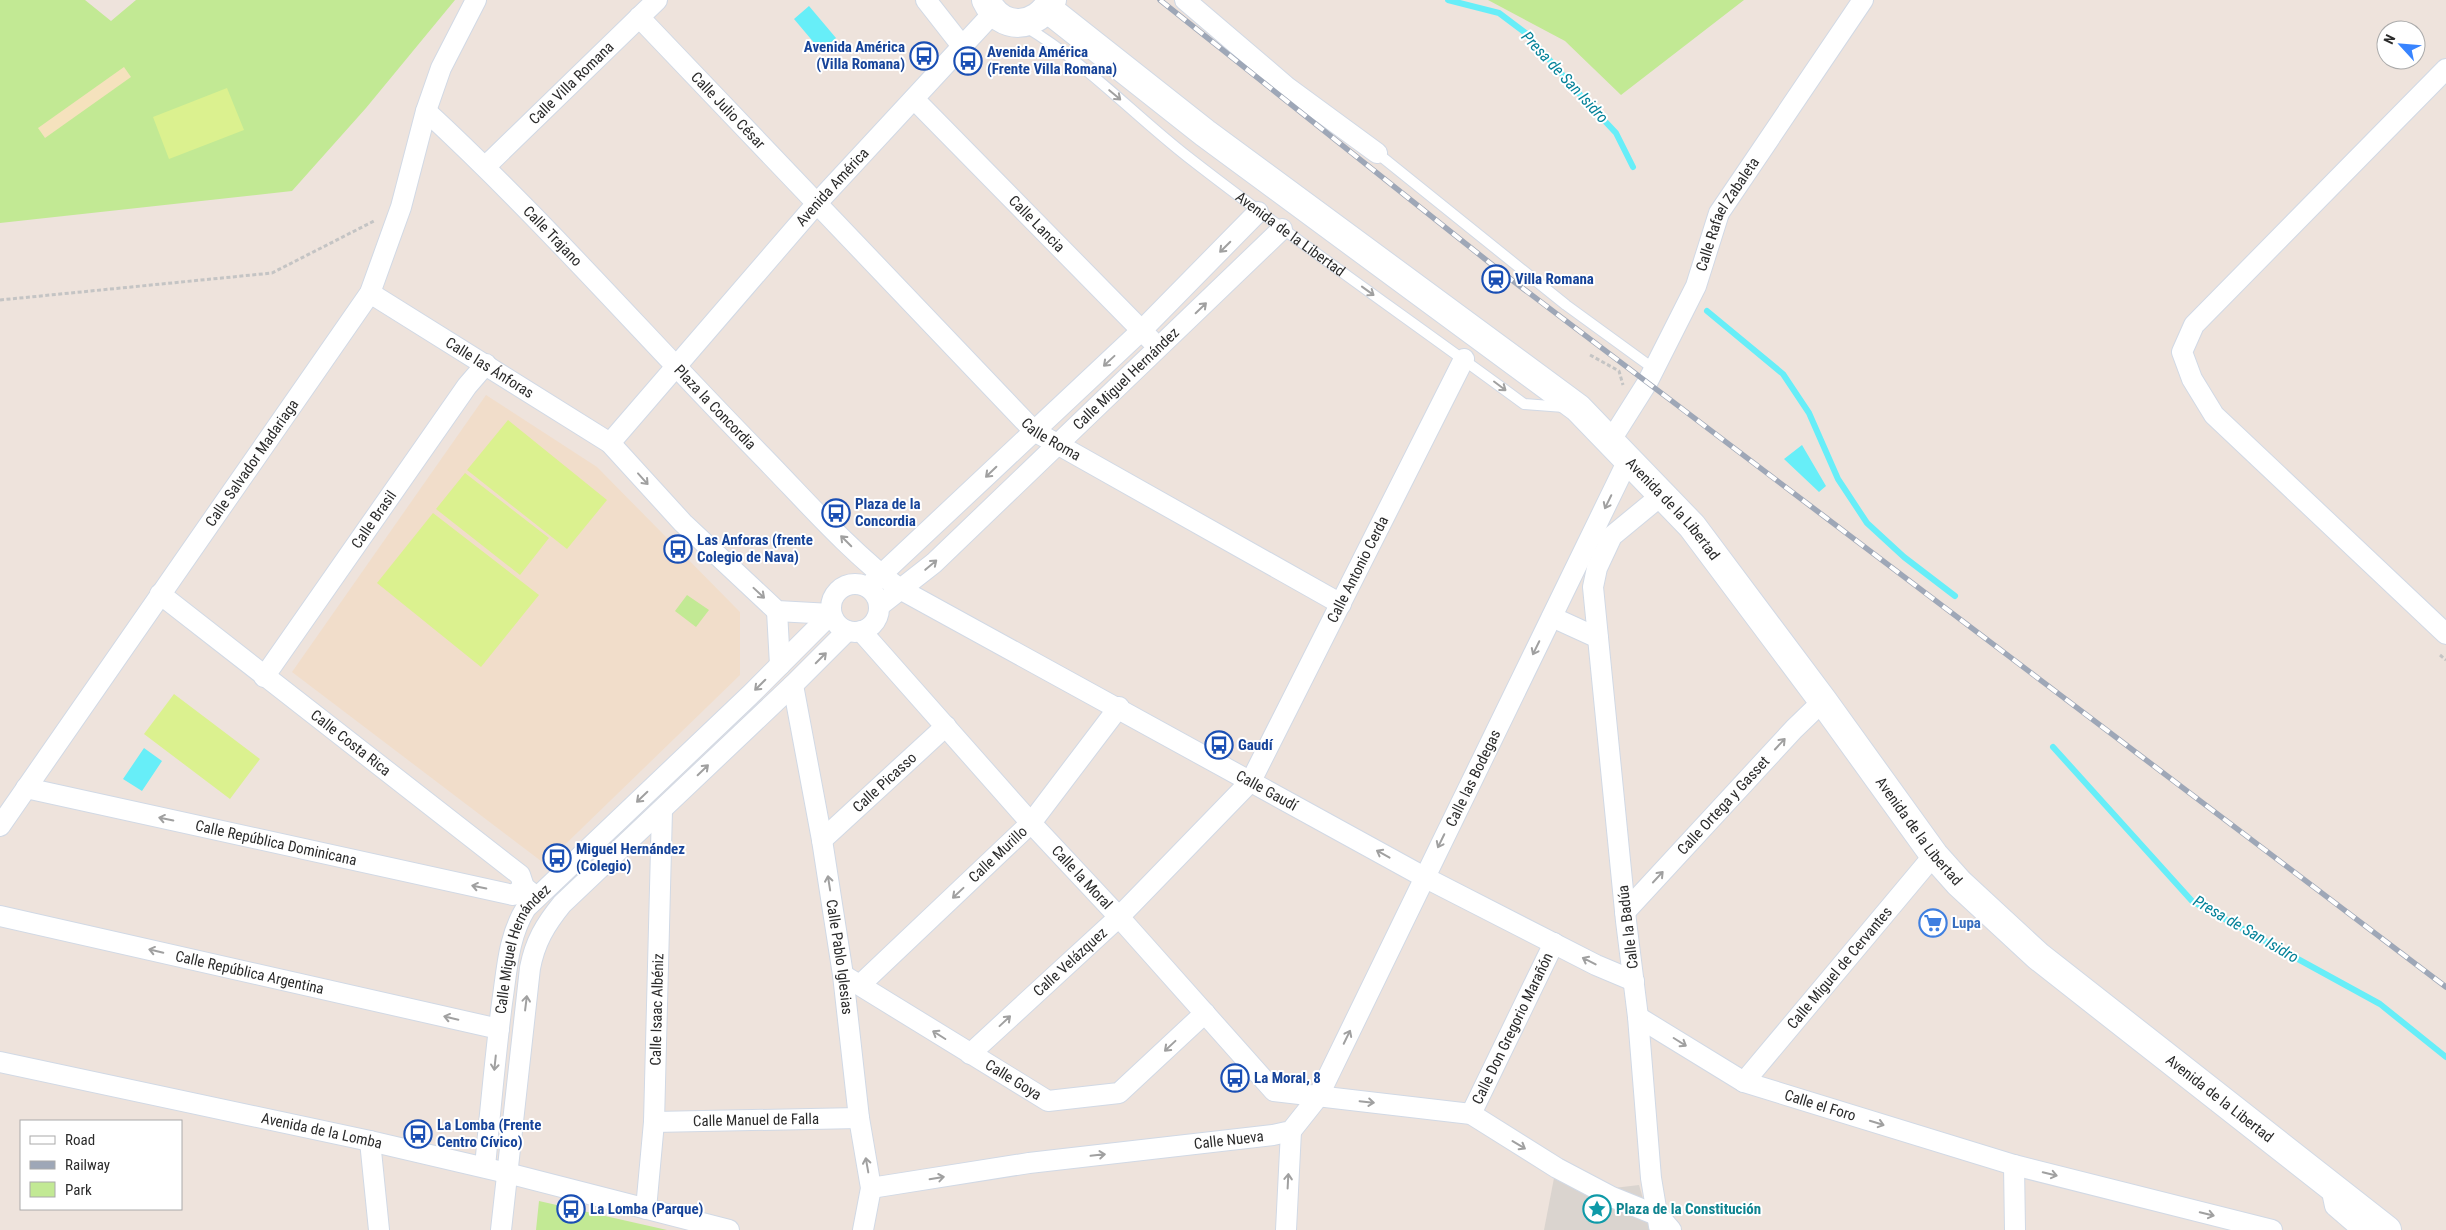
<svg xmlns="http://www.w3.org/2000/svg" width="2446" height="1230" viewBox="0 0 2446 1230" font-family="'Roboto Condensed',sans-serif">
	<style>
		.education { fill: #f1ddca }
		.green { fill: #c2e994 }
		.sand { fill: #f5e2bd }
		.pitch { fill: #dbf18f }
		.plaza { fill: #dad4cf }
		.water { fill: #67eef8 }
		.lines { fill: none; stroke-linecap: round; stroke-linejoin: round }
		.stream { stroke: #67eef8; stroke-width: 6 }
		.lane-casing { stroke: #d1d9e5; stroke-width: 12 }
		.street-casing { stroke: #d1d9e5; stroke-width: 22 }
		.secondary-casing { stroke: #d1d9e5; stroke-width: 30 }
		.path { stroke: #c4c4c4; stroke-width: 3; stroke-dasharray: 4 2.5; stroke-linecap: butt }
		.lane { stroke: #fff; stroke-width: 10 }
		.street { stroke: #fff; stroke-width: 20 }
		.secondary { stroke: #fff; stroke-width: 28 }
		.rail-casing { stroke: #9ea7b7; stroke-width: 5.5 }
		.rail { stroke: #fff; stroke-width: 4; stroke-dasharray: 11; stroke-linecap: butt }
		.oneway { stroke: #a0a0a0 }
		.labels { text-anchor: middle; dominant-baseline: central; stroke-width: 4; stroke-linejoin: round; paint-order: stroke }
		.transit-label { font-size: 15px; font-weight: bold; fill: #164399; stroke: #fff; text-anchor: start }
		.street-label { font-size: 15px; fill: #2b2b2b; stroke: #fff }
		.shop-label { font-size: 15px; font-weight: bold; fill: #366cbe; stroke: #fff; text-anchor: start }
		.culture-label { font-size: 15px; font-weight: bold; fill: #0d838f; stroke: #fff; text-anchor: start }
		.water-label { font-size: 16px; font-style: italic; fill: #048299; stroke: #fff }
	</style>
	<rect width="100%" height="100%" fill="#eee3dc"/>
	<path class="education" d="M486,395l111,72 143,145v63l-195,189 -253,-192z"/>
	<path class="green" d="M0,0h85l26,21 25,-21h319l-89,108 -74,83 -292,32z
		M1488,0h256l-123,95 -56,-54z
		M687,595l22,15 -13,17 -21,-16z
		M539,1201l128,29h-131z"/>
	<path class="sand" d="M124,67l7,10 -86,61 -7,-10z"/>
	<path class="pitch" d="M227,88l17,42 -75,29 -16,-42z
		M508,420l99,80 -40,49 -100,-79z
		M465,473l84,65 -29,37 -84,-66z
		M433,513l106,82 -58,72 -104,-84z
		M174,694l86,65 -30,40 -86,-65z"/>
	<path class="plaza" d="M1563,1159l51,29 25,-3 13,45h-108l10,-52z"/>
	<path class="water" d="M809,6l27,32 -15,13 -27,-32z
		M1802,445l24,41 -7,6 -35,-33z
		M144,748l18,13 -20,30 -19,-12z"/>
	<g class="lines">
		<path class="stream" d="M1448,0l51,13 28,21 46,53 43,46 17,34
			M1707,311l76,63 26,39 29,66 29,44 37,34 51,39
			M2053,747l139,154 188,103 66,53"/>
		<g class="lane-casing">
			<g id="lane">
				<path id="s1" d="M1026,27c60,36 108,88 162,130 110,86 225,165 336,247l40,3"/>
				<path d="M1377,153l189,152 88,64"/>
			</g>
		</g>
		<g class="street-casing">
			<g id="street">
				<path d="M926,0l36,46"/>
				<path d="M1185,0l102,87 90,66"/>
				<path id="s2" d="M639,17l395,414 307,173"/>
				<path d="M2446,69l-252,256 -12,27 10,27 22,36 232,219"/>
				<path id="s3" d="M914,99l237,241"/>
				<path id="s4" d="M426,111c117,108 223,230 335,344 45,46 88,96 139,134l524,288 172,88 38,16"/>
				<path id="s5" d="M486,166l171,-166"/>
				<path id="s6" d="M370,293l240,150 73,80 94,88 54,3"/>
				<path id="s7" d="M1611,440l36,-57 49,-97 23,-73 144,-213"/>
				<path id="s8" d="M610,443l208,-241 176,-190"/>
				<circle cx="855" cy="608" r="24"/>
				<path d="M868,587l274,-257 116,-118"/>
				<path id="s9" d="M160,594l360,281 4,12 10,8"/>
				<path id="s10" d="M879,606l55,-43 348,-334"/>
				<path d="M777,611l3,54"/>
				<path d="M1552,617l46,21"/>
				<path id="s11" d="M861,631l170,192 88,94 155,174 197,23 86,54 55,29 47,19 12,14"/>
				<path id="s12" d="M264,677l203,-291 19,-22"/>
				<path id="s13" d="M793,685l29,155 21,135 16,143 12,70 -8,42"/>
				<path id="s14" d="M26,788l487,107 11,-8"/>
				<path id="s15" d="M0,826l370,-533 31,-86 25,-96 15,-43 35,-68"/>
				<path id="s16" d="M822,840l124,-114"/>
				<path id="s17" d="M1625,912l169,-183 29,-28"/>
				<path id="s18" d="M0,916l499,113"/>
				<path id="s19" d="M843,975l205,126 71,-8 86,-80"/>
				<path id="s20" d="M860,985l171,-162 88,-116"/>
				<path id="s21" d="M1638,1017l106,65 270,83 258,65"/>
				<path id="s22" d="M970,1054l149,-137 132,-136 213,-422"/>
				<path id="s23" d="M0,1062l370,79 137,32 222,57"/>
				<path id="s24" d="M1744,1082l190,-227"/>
				<path id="s25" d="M1471,1114l83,-171"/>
				<path id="s26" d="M654,1122l205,-4"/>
				<path d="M370,1141l9,89"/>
				<path d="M2014,1165l1,65"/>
				<path id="s27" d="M485,1167c5,-54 10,-109 17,-164 5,-33 6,-66 24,-95l224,-213 81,-81"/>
				<path d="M2331,1187l4,19 28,24"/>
				<path id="s28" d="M871,1188l158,-25 244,-28 18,-4 27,-34 311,-639"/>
				<path id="s29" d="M646,1209l8,-87 8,-312"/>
				<path d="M1659,1226l-8,-48 -13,-161 -12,-96 -33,-334 4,-19 15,-32 51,-42"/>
				<path d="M501,1230l29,-262c5,-26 15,-43 32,-64l231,-219 54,-54"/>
				<path d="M1286,1230l5,-99"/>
			</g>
		</g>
		<g class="secondary-casing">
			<g id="secondary">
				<path d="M986,0c15,32 51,29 66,0"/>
				<path id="s30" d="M1048,9l157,124 373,275 114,118 131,175 111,154 25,28 79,73 349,274"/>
			</g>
		</g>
		<path class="path" d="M0,300l272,-27 102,-52
			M1590,355l29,16 4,14
			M2440,655l6,5"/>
		<use href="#lane" class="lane"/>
		<use href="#street" class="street"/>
		<use href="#secondary" class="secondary"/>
		<g class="rail-casing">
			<path id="rail" d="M1160,0l340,271 946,716"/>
		</g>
		<use href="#rail" class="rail"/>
	</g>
	<defs><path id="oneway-shaft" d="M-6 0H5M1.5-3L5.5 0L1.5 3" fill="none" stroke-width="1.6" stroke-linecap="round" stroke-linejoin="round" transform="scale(1.25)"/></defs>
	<g class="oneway">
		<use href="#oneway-shaft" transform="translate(1115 95) rotate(40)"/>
		<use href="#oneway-shaft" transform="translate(1225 247) rotate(135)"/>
		<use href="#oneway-shaft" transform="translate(1368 291) rotate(36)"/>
		<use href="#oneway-shaft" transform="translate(1201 308) rotate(-44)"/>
		<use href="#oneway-shaft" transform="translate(1109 361) rotate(137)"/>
		<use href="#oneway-shaft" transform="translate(1500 386) rotate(37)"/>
		<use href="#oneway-shaft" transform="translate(991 472) rotate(136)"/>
		<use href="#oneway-shaft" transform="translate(643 479) rotate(48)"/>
		<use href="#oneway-shaft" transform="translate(1608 502) rotate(116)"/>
		<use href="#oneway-shaft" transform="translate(846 541) rotate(-135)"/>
		<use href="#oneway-shaft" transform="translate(931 565) rotate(-40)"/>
		<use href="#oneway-shaft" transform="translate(759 593) rotate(43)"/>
		<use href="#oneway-shaft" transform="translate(1536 648) rotate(116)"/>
		<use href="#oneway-shaft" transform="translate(821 658) rotate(-45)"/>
		<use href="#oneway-shaft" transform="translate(760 685) rotate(135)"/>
		<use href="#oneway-shaft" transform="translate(1780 744) rotate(-47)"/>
		<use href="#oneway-shaft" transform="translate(703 770) rotate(-44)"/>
		<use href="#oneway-shaft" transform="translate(642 797) rotate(136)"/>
		<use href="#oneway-shaft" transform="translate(166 819) rotate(-168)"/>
		<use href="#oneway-shaft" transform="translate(1441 841) rotate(116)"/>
		<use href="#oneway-shaft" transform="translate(1383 854) rotate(-151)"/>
		<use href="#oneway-shaft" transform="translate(1658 877) rotate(-47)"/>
		<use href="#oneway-shaft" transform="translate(829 883) rotate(-99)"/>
		<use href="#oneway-shaft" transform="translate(479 887) rotate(-168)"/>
		<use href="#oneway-shaft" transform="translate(958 893) rotate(137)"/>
		<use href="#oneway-shaft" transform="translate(156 951) rotate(-167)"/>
		<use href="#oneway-shaft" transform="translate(1589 961) rotate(-153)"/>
		<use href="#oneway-shaft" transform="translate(526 1003) rotate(-83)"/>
		<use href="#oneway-shaft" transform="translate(451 1018) rotate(-167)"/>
		<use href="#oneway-shaft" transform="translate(1005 1021) rotate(-43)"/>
		<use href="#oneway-shaft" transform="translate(939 1035) rotate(-148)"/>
		<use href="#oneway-shaft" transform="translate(1347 1037) rotate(-64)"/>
		<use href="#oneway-shaft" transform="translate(1680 1042) rotate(32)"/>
		<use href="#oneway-shaft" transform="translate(1170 1046) rotate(137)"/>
		<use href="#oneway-shaft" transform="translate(495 1063) rotate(96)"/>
		<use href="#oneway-shaft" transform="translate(1367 1102) rotate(6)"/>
		<use href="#oneway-shaft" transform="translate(1877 1123) rotate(17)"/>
		<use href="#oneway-shaft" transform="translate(1519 1145) rotate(31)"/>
		<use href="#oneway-shaft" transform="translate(1098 1155) rotate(-6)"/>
		<use href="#oneway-shaft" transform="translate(867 1165) rotate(-100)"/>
		<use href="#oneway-shaft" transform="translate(2050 1174) rotate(14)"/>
		<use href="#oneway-shaft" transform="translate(937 1178) rotate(-9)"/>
		<use href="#oneway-shaft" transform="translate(1288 1181) rotate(-87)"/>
		<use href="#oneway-shaft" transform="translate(2207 1214) rotate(14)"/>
	</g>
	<defs>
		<g id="bus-ring" transform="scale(1.4375)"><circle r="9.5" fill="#fff" stroke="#1a4fb4" stroke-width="1.5"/><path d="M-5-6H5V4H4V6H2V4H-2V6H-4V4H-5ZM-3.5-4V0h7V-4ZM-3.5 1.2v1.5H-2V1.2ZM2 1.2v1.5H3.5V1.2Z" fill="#1a4fb4"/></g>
		<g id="station-ring" transform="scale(1.4375)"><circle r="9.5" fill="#fff" stroke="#1a4fb4" stroke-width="1.5"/><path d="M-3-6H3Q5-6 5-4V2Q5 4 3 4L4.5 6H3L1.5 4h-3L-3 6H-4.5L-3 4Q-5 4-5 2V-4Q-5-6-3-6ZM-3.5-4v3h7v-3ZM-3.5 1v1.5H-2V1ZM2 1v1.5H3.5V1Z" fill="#1a4fb4"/></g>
		<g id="supermarket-ring" transform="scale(1.4375)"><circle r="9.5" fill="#fff" stroke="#3f7fe0" stroke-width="1.5"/><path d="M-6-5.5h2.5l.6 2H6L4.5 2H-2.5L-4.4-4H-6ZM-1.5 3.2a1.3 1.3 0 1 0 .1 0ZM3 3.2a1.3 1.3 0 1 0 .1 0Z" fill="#3f7fe0"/></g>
		<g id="sight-ring" transform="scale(1.4375)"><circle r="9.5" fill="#fff" stroke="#0f9aa8" stroke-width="1.5"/><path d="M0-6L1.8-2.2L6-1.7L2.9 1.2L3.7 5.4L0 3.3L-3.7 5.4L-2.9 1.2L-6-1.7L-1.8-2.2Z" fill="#0f9aa8"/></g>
	</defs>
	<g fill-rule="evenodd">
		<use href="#bus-ring" x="924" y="56"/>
		<use href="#bus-ring" x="968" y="61"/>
		<use href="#station-ring" x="1496" y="279"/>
		<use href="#bus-ring" x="836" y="513"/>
		<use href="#bus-ring" x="678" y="549"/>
		<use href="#bus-ring" x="1219" y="745"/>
		<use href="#bus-ring" x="557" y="858"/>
		<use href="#supermarket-ring" x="1933" y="923"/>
		<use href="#bus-ring" x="1235" y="1078"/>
		<use href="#bus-ring" x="418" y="1134"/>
		<use href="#bus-ring" x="571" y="1209"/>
		<use href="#sight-ring" x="1597" y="1209"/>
	</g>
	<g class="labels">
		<g class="transit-label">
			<text x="905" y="47" text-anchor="end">Avenida América<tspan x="905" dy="17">(Villa Romana)</tspan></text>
			<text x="987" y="52">Avenida América<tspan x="987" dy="17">(Frente Villa Romana)</tspan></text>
			<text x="1515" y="279">Villa Romana</text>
			<text x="855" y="504">Plaza de la<tspan x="855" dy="17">Concordia</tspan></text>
			<text x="697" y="540">Las Anforas (frente<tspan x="697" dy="17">Colegio de Nava)</tspan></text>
			<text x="1238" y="745">Gaudí</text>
			<text x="576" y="849">Miguel Hernández<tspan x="576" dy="17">(Colegio)</tspan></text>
			<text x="1254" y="1078">La Moral, 8</text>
			<text x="437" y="1125">La Lomba (Frente<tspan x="437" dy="17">Centro Cívico)</tspan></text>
			<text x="590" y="1209">La Lomba (Parque)</text>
		</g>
		<g class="street-label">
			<text stroke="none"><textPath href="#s5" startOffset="119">Calle Villa Romana</textPath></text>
			<text stroke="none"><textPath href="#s2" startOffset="129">Calle Julio César</textPath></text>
			<text stroke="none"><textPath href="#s8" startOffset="339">Avenida América</textPath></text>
			<text stroke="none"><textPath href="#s7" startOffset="255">Calle Rafael Zabaleta</textPath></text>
			<text stroke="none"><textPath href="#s3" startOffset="175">Calle Lancia</textPath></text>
			<text stroke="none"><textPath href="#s1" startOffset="336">Avenida de la Libertad</textPath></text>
			<text stroke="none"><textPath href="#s4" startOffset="178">Calle Trajano</textPath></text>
			<text stroke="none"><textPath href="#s6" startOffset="141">Calle las Ánforas</textPath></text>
			<text stroke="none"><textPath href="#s10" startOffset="336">Calle Miguel Hernández</textPath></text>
			<text stroke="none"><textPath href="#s4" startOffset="414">Plaza la Concordia</textPath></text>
			<text stroke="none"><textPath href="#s2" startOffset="591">Calle Roma</textPath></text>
			<text stroke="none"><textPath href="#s15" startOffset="442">Calle Salvador Madariaga</textPath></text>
			<text stroke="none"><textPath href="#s30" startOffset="802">Avenida de la Libertad</textPath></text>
			<text stroke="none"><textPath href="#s12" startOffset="192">Calle Brasil</textPath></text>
			<text stroke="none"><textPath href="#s22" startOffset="629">Calle Antonio Cerda</textPath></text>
			<text stroke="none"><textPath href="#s9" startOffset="242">Calle Costa Rica</textPath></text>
			<text stroke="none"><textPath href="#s28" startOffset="822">Calle las Bodegas</textPath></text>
			<text stroke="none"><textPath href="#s16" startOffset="85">Calle Picasso</textPath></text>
			<text stroke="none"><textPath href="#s4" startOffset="1092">Calle Gaudí</textPath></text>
			<text stroke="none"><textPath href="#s17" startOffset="145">Calle Ortega y Gasset</textPath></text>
			<text stroke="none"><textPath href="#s30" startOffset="1208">Avenida de la Libertad</textPath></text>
			<text stroke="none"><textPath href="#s14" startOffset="256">Calle República Dominicana</textPath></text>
			<text stroke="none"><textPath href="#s20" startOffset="190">Calle Murillo</textPath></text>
			<text stroke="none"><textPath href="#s11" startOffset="331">Calle la Moral</textPath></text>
			<text transform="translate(1628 927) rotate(-97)">Calle la Badúa</text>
			<text stroke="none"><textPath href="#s27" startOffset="224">Calle Miguel Hernández</textPath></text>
			<text stroke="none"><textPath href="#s13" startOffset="276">Calle Pablo Iglesias</textPath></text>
			<text stroke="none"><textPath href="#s22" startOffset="136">Calle Velázquez</textPath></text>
			<text stroke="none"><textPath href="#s24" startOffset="149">Calle Miguel de Cervantes</textPath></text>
			<text stroke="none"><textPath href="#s18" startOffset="256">Calle República Argentina</textPath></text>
			<text stroke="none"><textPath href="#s29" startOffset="200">Calle Isaac Albéniz</textPath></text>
			<text stroke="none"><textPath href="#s25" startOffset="95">Calle Don Gregorio Marañón</textPath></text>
			<text stroke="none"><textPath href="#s19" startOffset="200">Calle Goya</textPath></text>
			<text stroke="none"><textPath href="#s30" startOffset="1612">Avenida de la Libertad</textPath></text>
			<text stroke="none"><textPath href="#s21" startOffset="204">Calle el Foro</textPath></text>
			<text stroke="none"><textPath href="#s26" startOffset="102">Calle Manuel de Falla</textPath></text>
			<text stroke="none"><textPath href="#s23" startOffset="329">Avenida de la Lomba</textPath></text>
			<text stroke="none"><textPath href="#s28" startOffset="361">Calle Nueva</textPath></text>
		</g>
		<g class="shop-label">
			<text x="1952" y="923">Lupa</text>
		</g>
		<g class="culture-label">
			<text x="1616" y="1209">Plaza de la Constitución</text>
		</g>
		<g class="water-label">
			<text transform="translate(1565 77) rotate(47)">Presa de San Isidro</text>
			<text transform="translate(2246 929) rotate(30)">Presa de San Isidro</text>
		</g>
	</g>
	<rect x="20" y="1120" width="162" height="90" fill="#ffffff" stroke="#aaaaaa"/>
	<rect x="30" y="1136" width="25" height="8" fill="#ffffff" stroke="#aaaaaa"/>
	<text x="65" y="1145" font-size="15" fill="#2b2b2b">Road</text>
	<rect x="30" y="1161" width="25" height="8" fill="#9ea7b7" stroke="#aaaaaa"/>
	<text x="65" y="1170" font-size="15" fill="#2b2b2b">Railway</text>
	<rect x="30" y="1182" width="25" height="15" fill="#c2e994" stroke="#aaaaaa"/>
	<text x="65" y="1195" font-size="15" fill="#2b2b2b">Park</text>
	<g transform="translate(2401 45) rotate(296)"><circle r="24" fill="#ffffff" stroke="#aaaaaa"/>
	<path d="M0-4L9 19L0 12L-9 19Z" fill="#3884ff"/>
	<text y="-8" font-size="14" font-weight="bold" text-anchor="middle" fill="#2b2b2b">N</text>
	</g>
</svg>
